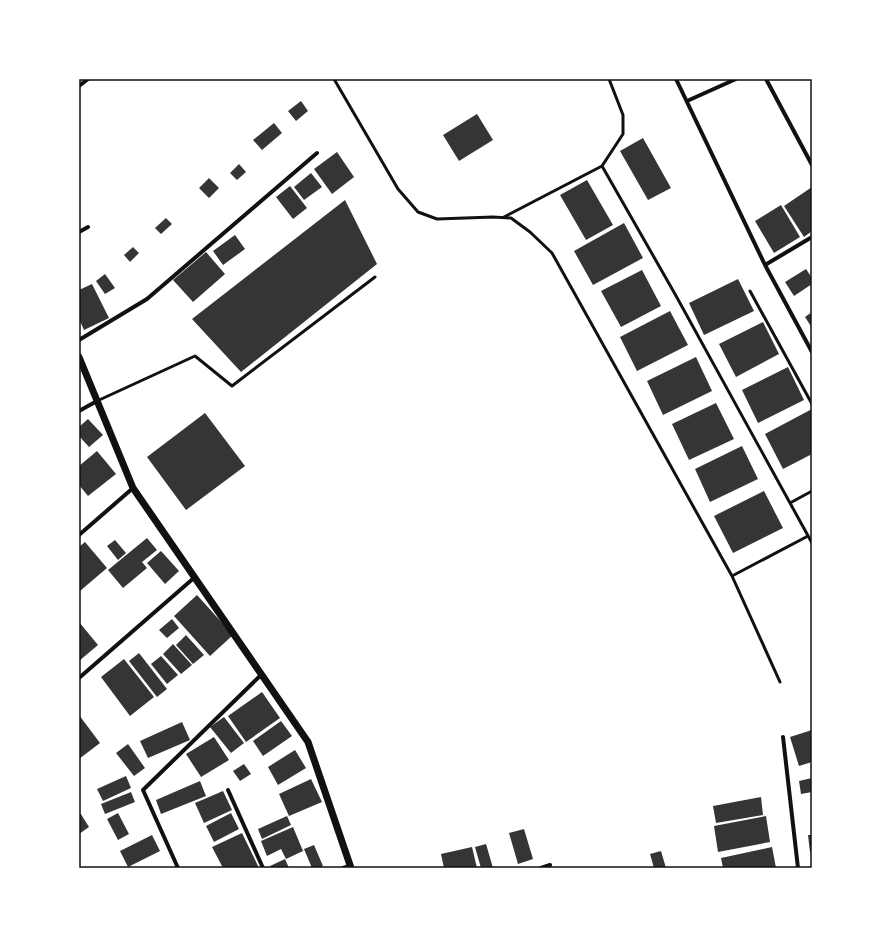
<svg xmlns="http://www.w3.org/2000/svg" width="891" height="947" viewBox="0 0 891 947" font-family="'Nunito Sans',sans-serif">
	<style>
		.building { fill: #353535 }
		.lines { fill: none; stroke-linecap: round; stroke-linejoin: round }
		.service { stroke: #111; stroke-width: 3 }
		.minor { stroke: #111; stroke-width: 4 }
		.tertiary { stroke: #111; stroke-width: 7 }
		.neatline { fill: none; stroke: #111; stroke-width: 1.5 }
	</style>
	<rect width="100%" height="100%" fill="#fff"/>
	<path class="building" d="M301,101l7,10 -12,10 -8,-10z
		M477,114l16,26 -34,21 -16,-26z
		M274,123l8,10 -20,17 -9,-10z
		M643,138l28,50 -23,12 -28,-49z
		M337,152l17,25 -22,17 -18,-25z
		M239,164l7,8 -9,8 -7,-7z
		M311,173l11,14 -18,13 -10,-13z
		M209,178l10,10 -10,10 -10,-10z
		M587,180l26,45 -27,15 -26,-45z
		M290,186l17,22 -14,11 -17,-22z
		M812,187v44l-8,6 -20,-31z
		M345,200l32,64 -136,108 -49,-53z
		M781,205l19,32 -26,16 -19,-32z
		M166,218l6,6 -11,10 -6,-6z
		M624,223l19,35 -50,27 -19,-34z
		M235,235l10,14 -22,16 -10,-14z
		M133,247l6,6 -9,9 -6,-7z
		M206,252l19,22 -32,28 -20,-22z
		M806,269l6,9v6l-18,12 -9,-14z
		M642,270l19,36 -40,21 -20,-36z
		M105,274l10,14 -10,6 -9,-13z
		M738,279l16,32 -50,24 -15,-32z
		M92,284l17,34 -25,12 -5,-11v-29z
		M670,311l18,34 -51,26 -17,-34z
		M812,312v16l-7,-11z
		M763,322l16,32 -43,23 -17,-33z
		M696,357l16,34 -49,24 -16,-34z
		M788,367l16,33 -46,23 -16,-33z
		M716,403l18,36 -45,21 -17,-36z
		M812,409v45l-29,15 -18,-35z
		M205,413l40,53 -59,44 -39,-53z
		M88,419l15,16 -14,12 -10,-11v-9z
		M742,446l16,33 -48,23 -15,-33z
		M97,451l19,23 -28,22 -9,-11v-19z
		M764,491l19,37 -50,25 -19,-37z
		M147,538l10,12 -15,12 5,6 -24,20 -15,-18z
		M115,540l11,13 -8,7 -11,-14z
		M85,542l22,26 -27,23 -1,-44z
		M161,551l18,20 -14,13 -18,-21z
		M197,595l36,40 -23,21 -36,-40z
		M172,619l7,9 -12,10 -8,-8z
		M79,622l19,23 -19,16z
		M186,635l18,20 -11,9 -17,-19z
		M173,644l19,21 -11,9 -18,-20z
		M139,653l28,36 -10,8 -28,-36z
		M161,656l17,19 -11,9 -16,-20z
		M124,659l30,38 -24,19 -29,-39z
		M262,692l18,26 -34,24 -18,-26z
		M79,715l21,28 -21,16z
		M224,717l20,26 -13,10 -21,-26z
		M281,721l11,15 -29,20 -10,-15z
		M182,722l8,18 -42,18 -8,-17z
		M812,730v32l-13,4 -9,-29z
		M214,737l15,23 -28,17 -15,-23z
		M128,744l17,24 -11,8 -18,-23z
		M295,750l11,18 -28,17 -10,-18z
		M244,764l7,10 -11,7 -7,-10z
		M126,776l5,12 -28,13 -6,-12z
		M812,778v14l-11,2 -2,-13z
		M311,779l11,23 -33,14 -10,-22z
		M200,781l6,15 -45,18 -5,-14z
		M223,791l9,19 -28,13 -9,-20z
		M131,792l4,10 -30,12 -4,-10z
		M761,797l2,18 -47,8 -3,-17z
		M79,811l10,16 -10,7z
		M118,813l11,21 -11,6 -11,-21z
		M231,813l8,16 -25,13 -8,-16z
		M287,816l4,9 -29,14 -4,-10z
		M766,816l4,26 -52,10 -4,-26z
		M293,827l10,24 -17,8 -5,-10 -14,7 -6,-15z
		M524,829l9,30 -15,5 -9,-31z
		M242,833l17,35h-36l-11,-21z
		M152,835l8,16 -32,16 -8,-16z
		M808,835h4v17h-2z
		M486,844l7,24h-12l-6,-21z
		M314,845l9,21 -4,2h-7l-8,-19z
		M472,847l5,21h-33l-3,-14z
		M772,847l4,21h-53l-2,-10z
		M661,851l5,17h-12l-4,-14z
		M285,859l4,9h-18l-1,-2z"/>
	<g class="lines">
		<path class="service" d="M334,79l64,110 20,23 19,7 56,-2 18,1 19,14 22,21 180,323 76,-40
			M602,166l21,-32v-19l-14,-36
			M504,217l98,-51 73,128 137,249
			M750,291l62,113
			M97,401l98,-45 37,30 143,-109
			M790,503l22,-12
			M732,576l48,106"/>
		<path class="minor" d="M676,79l89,186
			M766,79l46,86
			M79,86l9,-7
			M687,101l49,-22
			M79,232l9,-5
			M812,237l-47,28 47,87
			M79,340l68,-41 170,-146
			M79,411l18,-10
			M79,535l54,-47
			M79,678l116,-101
			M783,737l15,131
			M228,790l35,78
			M178,868l-35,-78 119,-116
			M343,868l7,-2
			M541,868l9,-3"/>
		<path class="tertiary" d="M79,357l54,131 175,254 43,126"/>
	</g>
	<rect width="891" height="947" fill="none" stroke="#ffffff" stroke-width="160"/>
	<rect x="80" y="80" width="731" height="787" class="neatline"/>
</svg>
